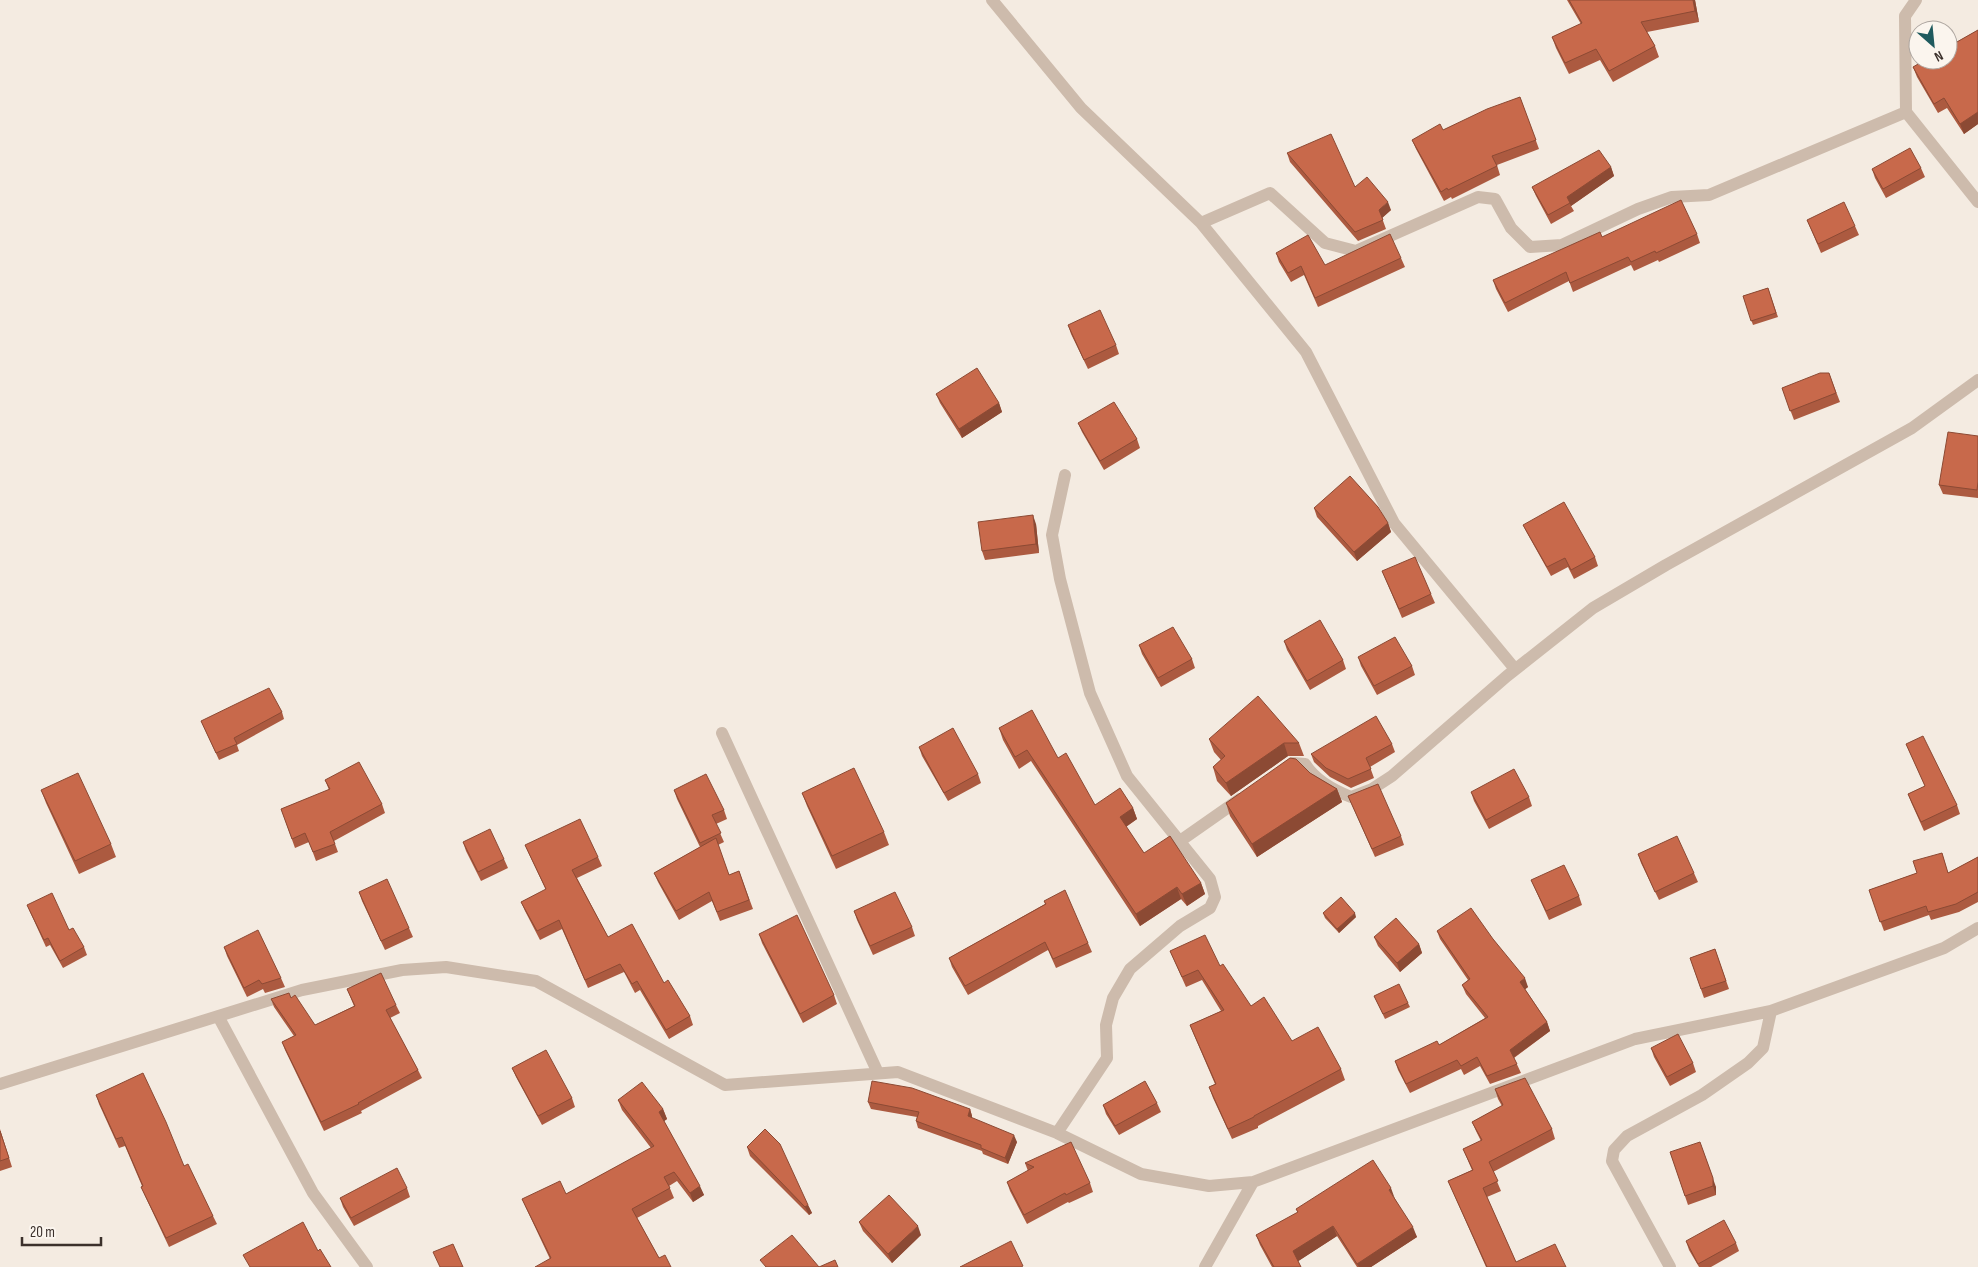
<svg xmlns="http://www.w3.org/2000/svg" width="1978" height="1267" viewBox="0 0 1978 1267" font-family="'Sofia Sans Condensed',sans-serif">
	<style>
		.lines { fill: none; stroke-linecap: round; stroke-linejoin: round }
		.minor { stroke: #cdbbac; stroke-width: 12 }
		.wall { fill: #ac5a40 }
		.shaded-wall { fill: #8c4a34 }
		.building { fill: #c8694b; stroke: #8c4a34 }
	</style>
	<rect width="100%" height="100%" fill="#f4ebe1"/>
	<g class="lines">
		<path class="minor" d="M992,0l89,108 120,115 69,-30 55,50 31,8 122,-54 17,2 16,29 19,19 32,-2 76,-36 34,-12 37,-2 197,-83
			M1916,0l-11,16 1,96 72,90
			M1201,223l105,129 88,171 121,146
			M722,733l156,340
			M1286,768l7,-5 12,1c10,16 28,26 46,33l21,-8 20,-13 115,-100 86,-68 73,-43 246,-137 66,-48
			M1180,841l60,-42
			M218,1016l95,177 54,74
			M0,1084l302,-94 100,-20 44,-3 90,14 189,104 173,-13 159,61 84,41 68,12 44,-4
			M1057,1133l50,-75 -1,-33 7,-27 17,-29 50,-43 30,-18 5,-11 -5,-18 -83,-103 -37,-83 -30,-114 -8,-44 13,-60
			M1205,1267l48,-85 382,-143 136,-28 173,-63 34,-20
			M1670,1267l-58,-106 2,-11 13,-14 75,-41 46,-32 15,-15 8,-37"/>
	</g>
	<path class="wall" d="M1567,0h128l4,22 -52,10 8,14 4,11 -46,25 -13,-22 -31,14 -13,-26 -4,-11 29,-13z
		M1978,30v94l-14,10 -17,-26 -9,5 -21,-36 -4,-10z
		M1520,97l19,52 -42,16 3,10 -48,24 -1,-2 -7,4 -28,-52 -4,-9 31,-10z
		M1287,153l68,34 36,23 -9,8 4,11 -28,12 -68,-79z
		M1611,167l3,9 -43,30 3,5 -23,13 -15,-28 -4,-9z
		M1921,168l4,9 -39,21 -11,-20 -3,-9z
		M1807,220l48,6 4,9 -38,18z
		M1697,234l3,9 -41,19 -1,-2 -24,11 -3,-6 -58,27 -4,-11 -61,31 -12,-23 -3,-9 109,-43z
		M1276,253l49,12 76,-7 4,9 -87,40 -14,-32 -13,7 -12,-20z
		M1768,288l10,29 -25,8 -10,-29z
		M1068,325l48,20 3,9 -31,15 -17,-35z
		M1829,373l11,29 -46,18 -12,-32z
		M936,394l63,9 3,9 -40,26 -22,-35z
		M1078,423l59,16 3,9 -36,22 -22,-38z
		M1978,436v62l-35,-4 -4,-9z
		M1314,508l74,15 3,9 -34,29 -40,-44z
		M1036,524l3,29 -54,7 -3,-9z
		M1523,525l72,32 3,9 -24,13 -6,-12 -17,9 -24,-43z
		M1382,571l49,23 4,9 -33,15z
		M1284,641l59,19 3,9 -36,21 -23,-40z
		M1139,645l53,14 3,9 -34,19 -19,-33z
		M1358,657l54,9 3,9 -38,20 -16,-29z
		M282,712l2,7 -47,26 2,6 -20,9 -18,-39z
		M999,728l59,30 37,47 38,3 4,11 -11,8 18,26 57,30 4,11 -18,12 -6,-7 -41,27 -109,-165 -12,8 -16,-29z
		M1209,739l90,4 5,13h-16l-57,40 -14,-15 -4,-14 8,-7 -7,-8z
		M1392,744l3,8 -25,15 4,11 -23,10 -21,-11 -16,-15 -3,-8z
		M1906,744l51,61 3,9 -36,17 -13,-29 -3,-8 17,-8z
		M919,747l59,27 3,9 -33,18 -26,-45z
		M1310,773l27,16 5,13 -85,55 -27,-41 -4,-13z
		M325,780l57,24 3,9 -51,28 4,11 -22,9 -7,-19 -14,6 -14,-39 48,-19z
		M41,790l70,54 5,13 -37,17 -33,-71z
		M674,790l50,20 3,9 -11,5 8,18 -6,3 11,30 10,-4 14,38 -33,12 -8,-20 -33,19 -21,-38 -4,-9 46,-26 -23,-48z
		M1471,792l58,5 3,9 -43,23 -15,-28z
		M802,793l82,39 5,13 -53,24 -29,-63z
		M1348,796l53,40 3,9 -29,12z
		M463,842l41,17 4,9 -27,13 -15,-30z
		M525,845l73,12 4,9 -25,12 31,59 56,46 26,33 3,9 -24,14 -29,-49 -5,3 -11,-21 -36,16 -26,-59 -22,11 -15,-29 -4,-9 25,-12 -17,-36z
		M1942,853l6,20 30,-16v45l-19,10 -28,8 -2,-5 -45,16 -15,-41 48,-17z
		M1638,854l56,19 4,9 -39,18 -18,-37z
		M1531,880l48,16 3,9 -33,15z
		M359,892l50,36 4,9 -28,13 -23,-49z
		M1044,901l44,42 4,9 -36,16 -8,-18 -80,45 -16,-28 -3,-9 96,-54z
		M27,905l42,25 15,17 3,8 -24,13 -13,-23 -4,2 -16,-35z
		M854,911l58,16 3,9 -42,19 -16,-35z
		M1323,913l33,4 -17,16 -14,-15z
		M1437,931l56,8 35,48 -3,2 22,33 3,9 -36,27 7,15 -31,11 -10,-18 -16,9 -3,-6 -51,24 -12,-23 -3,-9 44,-16 46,-27 -19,-24 -4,-9 6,-5 -28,-41z
		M759,934l75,61 3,9 -34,19 -41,-80z
		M1374,937l45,7 3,9 -22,19 -22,-26z
		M224,947l57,31 4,9 -20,6 -2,-4 -16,8 -20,-41z
		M1715,949l14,40 -25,9 -14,-40z
		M1170,951l50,15 31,40 41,35 49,28 4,11 -87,46v2l-26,11 -19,-41 -4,-11 6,-3 -21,-49 -4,-10 31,-14 -19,-31 -16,7z
		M347,989l49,16 4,8 -10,5 28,52 4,8 -61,33 1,2 -38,18 -39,-81 -3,-8 12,-6 -20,-29 -3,-8 20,-1 24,27 39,-19z
		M1374,996l34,7 2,4 -25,12z
		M1651,1048l42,15 3,9 -26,14 -16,-29z
		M512,1068l60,30 3,9 -33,18 -26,-48z
		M1495,1089l57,40 3,10 -62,33 8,19 -14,6 29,65 50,5h-80l-34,-77 -4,-9 24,-11 -9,-21 18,-8 -5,-10 -4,-9 30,-16 -4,-7z
		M96,1095l88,71 29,50 4,8 -48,23 -24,-51 -4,-9 1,-1 -17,-40 -6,2 -20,-44z
		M618,1100l45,9 4,10 -3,2 40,74 -11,7 -16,-21 -8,5 5,12 -37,20 22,40 12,9 -121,-8 -24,-51 -4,-9 44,-5 85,-46 -29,-38z
		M868,1102l102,7 2,7v2l45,24 -9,22 -25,-10 -1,-3 -64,-23 -2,-7 1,-4 -46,-8z
		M1157,1103l4,9 -42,23 -13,-21 -3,-9z
		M0,1129l12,38 -12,4z
		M747,1147l61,58 4,8 -3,2 -59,-59z
		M1670,1152l46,35v8l-28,10z
		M1025,1163l65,20 3,9 -24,11 -1,-1 -41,22 -17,-33 -3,-9 21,-11z
		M407,1188l3,9 -56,29 -11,-19 -3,-9z
		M1395,1199l22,38 -46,30h-14l-20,-31 -39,25 3,6h-29l-12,-22 -4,-10 42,-22 -2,-4z
		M859,1222l62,13 -29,28 -29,-32z
		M1686,1241l50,2 3,8 -28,16h-12l-10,-17z"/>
	<path class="shaded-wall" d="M1693,0h2l4,22 -4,-11z
		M1978,112v12l-14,10 -4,-10z
		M1611,167l3,9 -43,30 -4,-9z
		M1388,202l3,8 -9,8 -3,-8z
		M999,403l3,9 -40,26 -3,-9z
		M1033,515l3,9 3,29 -3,-9z
		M1388,523l3,9 -34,29 -3,-9z
		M1284,743l4,13 -57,40 -5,-13z
		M1337,789l5,13 -85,55 -5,-13z
		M1133,808l4,11 -13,9 -4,-11z
		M1201,883l4,11 -18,12 -5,-12z
		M1177,887l4,12 -41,27 -4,-12z
		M1355,913l1,4 -17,16 -2,-4z
		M1419,944l3,9 -22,19 -3,-9z
		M1525,978l3,9 -5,4 -3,-9z
		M1547,1022l3,9 -37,27 -3,-8z
		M663,1109l4,10 -4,3 -4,-10z
		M970,1109l2,7 -2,7 -2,-7z
		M1014,1135l3,7 -9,22 -3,-6z
		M1700,1142l16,45v8l-3,-9z
		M700,1186l4,9 -11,7 -3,-9z
		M1391,1188l4,11 -6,-9z
		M808,1205l4,8 -3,2 -4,-8z
		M918,1226l3,9 -29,28 -4,-9z
		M1333,1226l4,10 -40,26 -4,-11z
		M1413,1227l4,10 -46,30h-12l-2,-3z"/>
	<path class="building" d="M1569,0h124l2,11 -54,11 14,24 -46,25 -13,-22 -31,14 -13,-26 30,-14z
		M1978,30v82l-18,12 -16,-26 -10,6 -21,-37 12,-7h23v-13z
		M1520,97l16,43 -44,16 5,10 -49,24 -1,-2 -6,4 -29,-52 28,-16 3,6 44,-21z
		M1331,134l24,53 12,-10 21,25 -9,8 4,10 -28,12 -68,-79z
		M1910,148l11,20 -38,21 -11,-20z
		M1599,150l12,17 -44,30 3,6 -22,12 -16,-28z
		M1681,200l16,34 -41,19 -1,-2 -24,11 -3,-5 -58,26 -4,-11 -61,31 -12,-23 107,-48 2,5z
		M1844,202l11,24 -37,18 -11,-24z
		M1390,234l11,24 -86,40 -14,-32 -13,7 -12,-20 32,-18 17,30z
		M1768,288l8,25 -25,8 -8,-25z
		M1100,310l16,35 -32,15 -16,-35z
		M977,368l22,35 -40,26 -23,-35z
		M1820,373h9l7,20 -46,18 -8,-23z
		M1114,402l23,37 -37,22 -22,-38z
		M1948,432l30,4v46l-1,8 -38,-5z
		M1350,476l28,31 10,16 -34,29 -40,-44z
		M1564,502l31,55 -24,13 -6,-12 -18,9 -24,-42z
		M1033,515l3,29 -54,7 -4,-29z
		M1415,557l16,37 -32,15 -17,-38z
		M1320,620l23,40 -36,21 -23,-40z
		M1173,627l19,32 -34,19 -19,-33z
		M1395,637l17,29 -38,20 -16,-29z
		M269,688l13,24 -48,26 3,6 -21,9 -15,-32z
		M1258,696l41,47h-15l-58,40 -13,-16 12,-11 -16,-17z
		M1032,710l26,48 8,-5 29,52 25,-17 13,20 -13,9 24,36 26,-17 31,47 -19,11 -5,-7 -41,27 -109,-164 -12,7 -16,-29z
		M1376,716l16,28 -26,14 5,11 -23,10 -22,-11 -15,-14z
		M953,728l25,46 -34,19 -25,-46z
		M1923,736l34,69 -36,17 -13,-28 17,-8 -19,-42z
		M1290,758l6,1 14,14 27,16 -85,55 -26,-41z
		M359,762l23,42 -52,28 5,12 -22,8 -8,-19 -13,6 -11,-30 49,-20 -5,-9z
		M854,768l30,64 -52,24 -30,-63z
		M1514,769l15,28 -43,23 -15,-28z
		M78,773l33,71 -36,17 -34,-71z
		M706,774l18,36 -12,5 9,18 -21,10 -26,-53z
		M1378,784l23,52 -29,13 -24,-53z
		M580,819l18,38 -26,13 36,67 24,-13 32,59 4,-3 22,36 -24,14 -29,-49 -5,3 -12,-20 -35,16 -26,-60 -22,11 -16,-29 25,-13 -21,-44z
		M490,829l14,30 -26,13 -15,-30z
		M1677,836l17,37 -39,19 -17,-38z
		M716,838l13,37 10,-4 10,29 -32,12 -8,-20 -33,19 -22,-38z
		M1942,853l6,20 30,-16v35l-22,12 -28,8 -2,-6 -46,16 -11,-32 48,-17 -4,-12z
		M1564,865l15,31 -33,15 -15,-31z
		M387,879l22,49 -28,13 -22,-49z
		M1065,890l23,53 -35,16 -8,-17 -80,44 -16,-28 97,-54 -2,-3z
		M895,892l17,35 -42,19 -16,-35z
		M52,893l17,37 4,-2 11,19 -24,14 -12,-23 -4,2 -17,-35z
		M1341,897l14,16 -18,16 -14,-16z
		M1471,908l22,31 32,39 -5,4 27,40 -37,28 7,14 -30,12 -10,-19 -16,9 -4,-6 -51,24 -11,-23 42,-20 2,4 49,-28 -26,-32 8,-6 -33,-48z
		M797,915l37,80 -34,19 -41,-80z
		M1396,918l23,26 -22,19 -23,-26z
		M258,930l23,48 -19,6 -3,-4 -15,8 -20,-41z
		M1205,935l15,31 3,-2 28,42 13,-9 28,44 26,-14 23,42 -87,47v1l-26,12 -19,-42 7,-3 -26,-59 34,-15 -26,-40 -16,7 -12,-26z
		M1715,949l11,32 -25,8 -11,-31z
		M381,973l15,32 -10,5 32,60 -60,33 1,1 -38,18 -39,-80 14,-7 -25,-36 18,-6 2,5 4,-3 20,30 40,-19 -8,-17z
		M1399,984l9,19 -25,11 -9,-18z
		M1678,1034l15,29 -26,14 -16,-29z
		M546,1050l26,48 -34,18 -26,-48z
		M143,1073l23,49 18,44 4,-2 25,52 -47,22 -25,-51 2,-1 -21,-49 -6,2 -20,-44z
		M1525,1078l27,51 -63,33 9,19 -15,7 33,74 39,-18 11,23h-79l-39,-86 25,-11 -10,-21 19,-9 -10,-18 31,-17 -8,-16z
		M872,1081l40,7 58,21 -2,7 46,19 -9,23 -24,-10v-3l-65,-24 3,-9 -51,-10z
		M1145,1081l12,22 -42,23 -12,-21z
		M642,1082l21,27 -4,3 41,74 -10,7 -16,-21 -10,5 6,11 -38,21 27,49 6,-3 6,12h-136l16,-9 -29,-59 38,-18 6,13 88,-48 -36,-46z
		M765,1129l15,15 28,61 -3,2 -58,-60z
		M0,1131l9,27 -9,3z
		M1071,1142l19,41 -24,12 -1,-2 -41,22 -17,-33 27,-15 -9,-4z
		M1700,1142l13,36v8l-28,10 -15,-44z
		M1373,1160l18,28 -2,2 24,37 -56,37 -24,-38 -40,25 8,16h-27l-18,-32 42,-23 -2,-3z
		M397,1168l10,20 -56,30 -11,-20z
		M889,1195l29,31 -30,28 -29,-32z
		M1724,1220l12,23 -38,21 -12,-23z
		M303,1222l15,29 2,-2 11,18h-81l-7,-12z
		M792,1235l27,32h-53l-6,-7z
		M1011,1241l12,25 -2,1h-61z
		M453,1244l10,23h-23l-7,-15z
		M835,1260l3,7h-19z"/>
	<g transform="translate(1933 45) rotate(153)"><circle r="24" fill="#fbf5ee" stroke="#aea6a0"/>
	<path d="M0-4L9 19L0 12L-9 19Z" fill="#1f5a5e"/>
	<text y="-8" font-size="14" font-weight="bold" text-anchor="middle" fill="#3b302b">N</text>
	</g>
	<path d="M22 1237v8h79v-8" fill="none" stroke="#3b302b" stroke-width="2.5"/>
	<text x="30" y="1237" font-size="15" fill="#3b302b" stroke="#fbf5ee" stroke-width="4" paint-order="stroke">20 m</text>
</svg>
